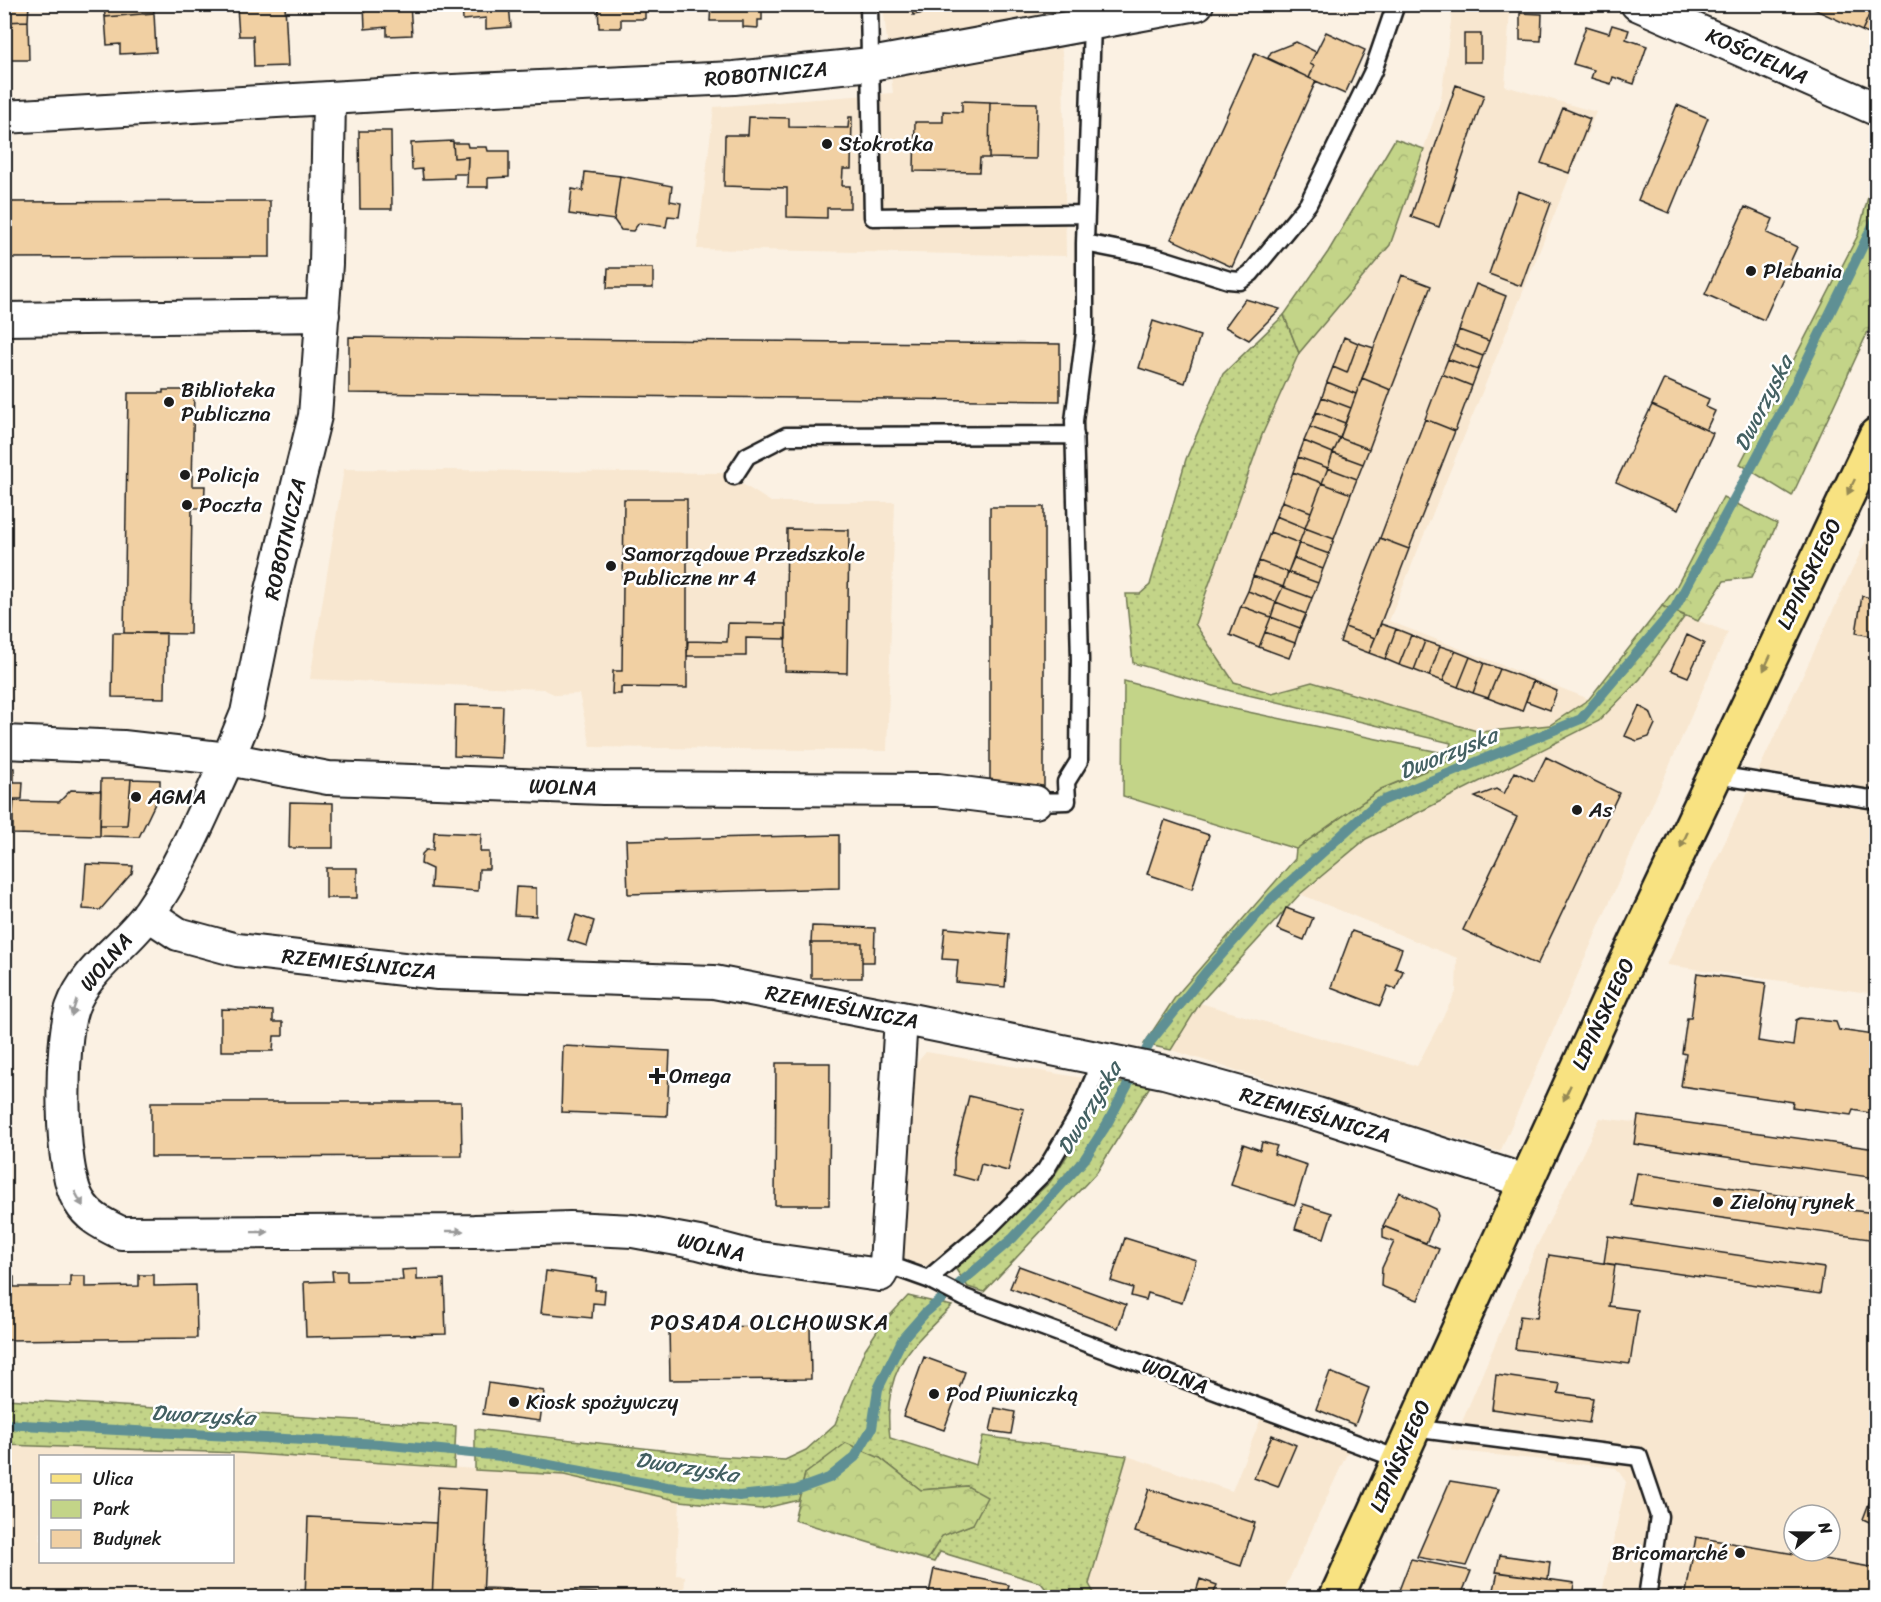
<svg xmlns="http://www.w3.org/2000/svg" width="1881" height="1602" viewBox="0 0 1881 1602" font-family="Sriracha,sans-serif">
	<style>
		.built { fill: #f8e7d0; fill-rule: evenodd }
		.grass { fill: url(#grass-dots); stroke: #707852; stroke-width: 1.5 }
		.forest { fill: url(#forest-crowns); stroke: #707852; stroke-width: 1.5 }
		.park { fill: #c3d488; stroke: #707852; stroke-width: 1.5 }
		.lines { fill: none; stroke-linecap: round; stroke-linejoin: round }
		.stream { stroke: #5f9094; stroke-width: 10 }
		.building { fill: #f1d0a3; stroke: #1c1c1c; stroke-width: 1.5 }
		.service-casing { stroke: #1c1c1c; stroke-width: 21 }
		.minor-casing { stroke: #1c1c1c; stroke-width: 36 }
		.primary-casing { stroke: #1c1c1c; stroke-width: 38 }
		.service { stroke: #fff; stroke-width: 16 }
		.minor { stroke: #fff; stroke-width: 32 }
		.primary { stroke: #f8e281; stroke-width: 33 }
		.oneway { fill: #958954 }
		.oneway2 { fill: #999 }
		.poi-dot { fill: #1c1c1c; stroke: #fff; stroke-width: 2 }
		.labels { text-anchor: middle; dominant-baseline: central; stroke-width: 5; stroke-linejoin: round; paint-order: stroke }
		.street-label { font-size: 21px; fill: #1c1c1c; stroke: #fff }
		.poi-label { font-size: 21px; fill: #1c1c1c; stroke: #fff; text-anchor: start }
		.water-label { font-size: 22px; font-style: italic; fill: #436062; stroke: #fff }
		.neighbourhood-label { font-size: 22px; letter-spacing: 1.5px; fill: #1c1c1c; stroke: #fff }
	</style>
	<defs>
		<pattern id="grass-dots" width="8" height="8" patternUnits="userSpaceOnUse" patternTransform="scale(1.5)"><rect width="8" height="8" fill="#c3d488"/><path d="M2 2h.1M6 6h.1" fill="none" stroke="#a7b575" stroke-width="1.8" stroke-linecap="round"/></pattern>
		<pattern id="forest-crowns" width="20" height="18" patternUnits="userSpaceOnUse" patternTransform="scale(1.5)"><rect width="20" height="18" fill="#c3d488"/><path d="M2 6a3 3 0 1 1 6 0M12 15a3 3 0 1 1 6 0" fill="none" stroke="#a7b575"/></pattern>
	</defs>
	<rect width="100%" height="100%" fill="#fbf1e3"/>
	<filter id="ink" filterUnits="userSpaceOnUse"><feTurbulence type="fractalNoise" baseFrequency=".0167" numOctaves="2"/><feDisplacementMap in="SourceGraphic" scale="12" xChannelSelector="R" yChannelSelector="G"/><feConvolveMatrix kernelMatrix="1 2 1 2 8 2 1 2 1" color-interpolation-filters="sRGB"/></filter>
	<g filter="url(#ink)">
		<path class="built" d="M883,5h172l8,55 3,196 -369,-7 17,-142 179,-14z
			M1453,5h43l14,4 -5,77 91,26 -207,509 200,78 -39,26 -70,7 -168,-50 -40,11 -38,-11 -39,-58 67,-189 37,-82 91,-108 51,-146z
			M344,469l381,4 46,29h124l-8,249 -296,-4 -12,-53 -23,1 -13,-6 -233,-10z
			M1876,519v475l-209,-29 94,-200z
			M1685,616l43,16 -228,520 -329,-102 29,-47 217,63 39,-74 1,-34 -157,-64 66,-55 233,-118 41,-42z
			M926,1052l188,31 -64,99 -95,86 -47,-4 -12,-16 18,-182z
			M1600,1118l276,33v446h-275l25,-115 -10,-14 -166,-18 84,-198zM1794,1515h36v36h-36z
			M1261,1418l89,29 -69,150h-185l-7,-13 38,-128 105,35z
			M5,1445l235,8 324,22 116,26 -4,74 9,1 -1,21 -679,1zM40,1456h192v106h-192z"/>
		<path class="grass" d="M1284,315l15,38 -37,82 -67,189 39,58 38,11 40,-11 168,50 70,-7 39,-26 73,-93 23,10 -45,63 -41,42 -233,118 -66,55 -100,109 -29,47 -27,-6 32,-48 119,-137 1,-10 85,-60 70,-29 -3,-6 3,-11 -220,-52 -98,-28 -7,-69h14l10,-9 36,-126 37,-85z
			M1114,1083h38l-55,89 -113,120 -16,-5 -13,-19 95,-86z
			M908,1296l44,10c-45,44 -70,64 -62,132l86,27 7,-29 144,20 -38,128 7,13 -43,1 -12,-15 -101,-31 -6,10 -7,-2 14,-24 32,-12 -6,-38 -46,4 -41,-32 -75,16 -6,26 -38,9 -81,-8 -116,-26 -89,-5v-41l239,27 71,4 21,-10 29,-26 30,-75 16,-24z
			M5,1399l451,27 -2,42 -214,-15 -235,-8z"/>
		<path class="forest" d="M1395,139l29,10 -34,96 -91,108 -15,-38 44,-63z
			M1876,167v147l-84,182 -52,-32 118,-229z
			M1723,497l54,27 -25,53 -28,4 -26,40 -36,-15 13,-17z
			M846,1443l34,15 41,32 46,-4 20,11 -14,27 -31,12 -15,24 -133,-40 11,-46z"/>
		<path class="park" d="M1124,681l96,25 228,48 3,6 -70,29 -85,60 -173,-53z"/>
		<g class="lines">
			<path class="stream" d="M4,1424l376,20 121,12 166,31 72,9 57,-6 33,-12 26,-21 17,-29 6,-39 25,-51 22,-25 88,-75 71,-78 23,-36 44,-83 55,-69 66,-74 105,-95 204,-84 94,-111 109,-201 92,-188"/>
		</g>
		<path class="building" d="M4,4h25l-1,17 -24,1z
			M104,4h49l1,9 -49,4z
			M237,4h43l-43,3z
			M285,4l3,62 -34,1 -1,-31h-14l-2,-29z
			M364,4h46l2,31 -25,1v-9l-22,2z
			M462,4h47l2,23 -25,2v-11l-23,2z
			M598,4h47v15h-24v9h-22z
			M711,4h51v16h-4v8l-15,-1v-6h-33z
			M804,4h12l-3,4 -9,-1z
			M911,4h59l-57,11z
			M1811,4h63l-12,27 -53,-24z
			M1874,4h2v34l-14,-7z
			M154,13l2,39 -36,2v-10l-13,1 -2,-28z
			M1520,13l22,1 -1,27 -21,-1z
			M28,21l1,39h-25v-38z
			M1612,25l17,5 -3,9 21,7 -13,38 -21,-7 -2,7 -20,-6 3,-8 -21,-6 13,-38 23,7z
			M1326,32l39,18 -20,44 -36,-16 5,-12 -4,-2z
			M1464,34h17v28h-17z
			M1296,42l20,10 -6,12 4,2 -5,12 -41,-20 3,-6z
			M1255,53l61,28 -84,186 -61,-28z
			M1456,85l28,10 -45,132 -28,-10z
			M962,101l28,1 -1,56h-9l-1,14 -65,-1 1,-49h28v-11l19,1z
			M990,102l47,1 -1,56 -47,-1z
			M1677,105l31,13 -39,95 -31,-13z
			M1563,108l27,11 -21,54 -28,-10z
			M749,117l40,1v9l59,1 1,-11h3l-1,52h-8l-1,17h8v22h-23v10l-40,-1v-29l-63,-2 1,-51h23z
			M359,131h32l1,78h-32z
			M453,141l1,17 14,-1 -1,17h-13v4l-31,1 -1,-10 -10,1 -1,-27z
			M453,143h14l1,4h19l1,4h21v26l-21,1v9h-21l1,-30 -14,1z
			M585,172l35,4 -6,44 -45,-6 3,-25 11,2z
			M620,176l52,10 -2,15 11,2 -2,14 -11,-1 -2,11 -27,-4 -6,8 -12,-1 -7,-10z
			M1518,191l33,12 -30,83 -32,-12z
			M270,201v56l-266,1v-56z
			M1745,207l28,12 -6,14 30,14 -33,73 -59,-26z
			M608,268h45v20h-46z
			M1402,275l29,11 -40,104 -29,-12z
			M1476,284l30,12 -17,45 -30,-11z
			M1245,299l35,10 -31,31 -24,-13z
			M1153,321l47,15 -15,47 -46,-15z
			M1459,330l30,11 -6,15 -29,-11z
			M349,337l711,7v57l-711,-8z
			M1344,337l14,6 -11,30 -14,-6z
			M1358,343l16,5 -18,46 -29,-12 6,-15 14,6z
			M1454,345l29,11 -5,14 -30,-11z
			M1448,359l30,11 -6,16 -30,-12z
			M1442,374l30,12 -17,45 -30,-12z
			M1362,378l29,12 -22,59 -29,-11z
			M1664,379l45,20 -3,8 9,4 -9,19 -54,-25z
			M1327,382l29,12 -5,14 -29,-11z
			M163,390h31l-2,96h13l-1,22h-12l-2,126 -66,-1 4,-240h35z
			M1322,397l29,11 -6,15 -29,-11z
			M1652,405l61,28 -35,77 -62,-28z
			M1316,412l29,11 -5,15 -30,-11z
			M1425,419l30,12 -46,118 -29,-11z
			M1310,427l30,11 -7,15 -29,-12z
			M1340,438l29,11 -6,15 -30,-11z
			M1304,441l29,12 -5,15 -30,-11z
			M1333,453l30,11 -6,15 -29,-11z
			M1298,457l30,11 -6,15 -29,-11z
			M1328,468l29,11 -6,15 -29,-11z
			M1293,472l29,11 -11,29 -29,-11z
			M1322,483l29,11 -17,45 -29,-11z
			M624,499h63v189l-66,-1v7h-9l1,-23h9z
			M1282,501l29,11 -6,16 -29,-12z
			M990,507h54v279h-54z
			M1276,516l29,12 -6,15 -29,-11z
			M1305,528l29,11 -5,15 -30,-11z
			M787,529l62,1 -2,143 -62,-2z
			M1270,532l29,11 -11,29 -29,-11z
			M1380,538l29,11 -34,89 -30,-11z
			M1299,543l30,11 -6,15 -29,-11z
			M1294,558l29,11 -5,14 -30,-11z
			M1259,561l29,11 -5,15 -30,-11z
			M1288,572l30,11 -6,15 -29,-11z
			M1253,576l30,11 -7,15 -28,-11z
			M1283,587l29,11 -6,16 -30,-12z
			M1248,591l28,11 -5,15 -30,-11z
			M1862,596l14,3v38l-20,-4z
			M1276,602l30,12 -6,14 -29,-11z
			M1241,606l30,11 -12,30 -29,-12z
			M1271,617l29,11 -5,15 -30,-11z
			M728,623l58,1v15l-40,-1v18h-59l1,-15 39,1z
			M1381,624l15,5 -11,30 -16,-6z
			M1345,627l30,11 -6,15 -29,-11z
			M1396,629l15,6 -12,30 -14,-6z
			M1265,632l30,11 -6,15 -30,-11z
			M113,633h53l-1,65 -53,-1z
			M1411,635l14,6 -11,29 -15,-5z
			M1687,635l17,8 -16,34 -17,-7z
			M1425,641l15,5 -11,30 -15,-6z
			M1440,646l15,5 -12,30 -14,-5z
			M1455,651l15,6 -12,30 -15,-6z
			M1470,657l14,6 -11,30 -15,-6z
			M1484,663l16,6 -12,29 -15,-5z
			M1500,669l33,12 -11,30 -34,-13z
			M1533,681l24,10 -7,19 -24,-9z
			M455,705l48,1 -2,52 -47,-2z
			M1639,706l11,6 5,12 -6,13 -12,4 -12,-5z
			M1546,757l73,36 -82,172 -74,-35 54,-113 -42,-20 21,-8 8,5 11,-22 19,9z
			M4,768h10v14h9l-1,17h-8l-1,16h-9z
			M101,779h30l-4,46h-27z
			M131,779l29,1v13l-21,44 -39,-1v-11h27z
			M71,790l30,1 -1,45 -87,-2v-33l46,1z
			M290,802l43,1v45h-44z
			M1165,820l44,15 -17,54 -45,-15z
			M434,832l47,2 -1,18h9v17h-10l-1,22 -47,-3 1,-19 -11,-5 1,-10 4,-4h7z
			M839,835v53l-211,6 -2,-54z
			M86,864l47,2 -1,7 -32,37 -17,-1z
			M326,868h31v30h-31z
			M516,887l20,1v28l-22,-1z
			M1286,908l27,10 -9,22 -27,-11z
			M576,915l18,6 -7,25 -19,-6z
			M812,926l63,2 -1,34h-12v-19h-51z
			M945,928l64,6 -4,53 -49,-5 2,-22 -16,-1z
			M1352,931l50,18 -7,19 8,3 -7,18 -8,-3 -8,20 -49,-19z
			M811,943h51v35h-51z
			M1876,966v27l-4,-1z
			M1697,973l69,10 -8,58 35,5 3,-26 4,-2 36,4 3,8 35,5 2,-17v96l-23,-4 -2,5 -59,-8 1,-5 -112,-16 5,-32 -4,-1 5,-35h4z
			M221,1009l52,2v11h10v14h-9l-1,15h-52z
			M563,1046l107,5 -3,65 -106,-4z
			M776,1063h54l-1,142h-54z
			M969,1096l55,13 -16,62 -27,-7 -4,17 -23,-6v-17z
			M151,1102h310l1,54 -311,1z
			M1638,1116l238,33v29l-242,-34z
			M1262,1142l15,4 -3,8 33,11 -12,40 -64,-20 12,-41 17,6z
			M1637,1173l213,33 -1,4 27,3v27l-245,-35z
			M1399,1192l37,17 2,7 -12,27 -43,-17z
			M1303,1204l29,9 -8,25 -29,-9z
			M1383,1226l56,23 -21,51 -37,-14 1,-18 12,-26 -11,-4z
			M1608,1236l216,32 -4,26 -216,-31z
			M1125,1238l71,22 -14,43 -34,-10 -2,7 -15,-4 2,-8 -22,-7z
			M1549,1255l66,10 -6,41 29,4 -8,54 -115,-15 5,-33 17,2z
			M1019,1266l107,39 -8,23 -108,-40z
			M417,1269v11l27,-1 2,55 -140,3 -2,-55 29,-1 -1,-10h15v10l56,-1 -1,-10z
			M546,1271l50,7 -1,12h10l-1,14 -11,-1 -1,15 -51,-5z
			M139,1275h15v11l42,-1 1,53 -193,2v-63h10v10h56v-11h15v11l54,-1z
			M810,1326l1,53 -141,1 -1,-53z
			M924,1357l41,15 -21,58 -41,-14z
			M1330,1372l39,16 -14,37 -39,-16z
			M1496,1375l64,9 -2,9 35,5 -4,25 -97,-14z
			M488,1383l56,8 -4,30 -57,-7z
			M995,1408l20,4 -4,22 -21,-3z
			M1272,1435l24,10 -18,42 -24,-9z
			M1450,1481l49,8 -33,77 -49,-9z
			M438,1487l50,3 -5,108h-51z
			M1149,1489l106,34 -14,43 -106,-34z
			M1871,1498l5,2v25l-13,-6z
			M308,1517l128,6 -4,75h-127z
			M1696,1537l180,31v30h-191z
			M1500,1555l50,7 -2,17 -52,-7z
			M1411,1559l60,12 -11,27h-64z
			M934,1569l75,16 -3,13h-78z
			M1498,1572l76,11 -2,15h-60l-19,-4z
			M1200,1579l17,6 -5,13h-18z
			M484,1588l175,7v3h-176z"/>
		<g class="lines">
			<g class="service-casing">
				<path id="service" d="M869,4l4,213 213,-3
					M1085,243l71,14 73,23 11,1 11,-8 57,-69 65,-133 23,-67
					M734,476l13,-20 39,-20 289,-1
					M1715,775l161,25
					M1035,802l32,-1 -1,-19 13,-21 1,-101 -6,-239 11,-88v-90l7,-220
					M886,1264l42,15 37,19 433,161
					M928,1279l58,-49 59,-59 32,-54 17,-39 2,-20
					M1412,1428l227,29 20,59 -12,82"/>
			</g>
			<g class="minor-casing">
				<path id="minor" d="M1637,4l239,105
					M4,117l428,-25 302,-14 137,-14 326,-60
					M4,319l319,-4
					M4,742l119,5 105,12 19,-46 25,-123 43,-174 11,-152 3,-164
					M148,914l30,20 59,16 201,23 276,9 187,36 263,54 153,42 208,67
					M901,1018l-15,246 -6,11 -128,-18 -53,-14 -66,-12 -63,-3 -96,3 -353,2c-18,-9 -32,-15 -42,-32 -20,-32 -19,-158 -7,-193 14,-40 54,-62 77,-95 33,-48 55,-103 79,-154l100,19 275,10 335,2 97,12"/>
			</g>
			<g class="primary-casing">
				<path id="primary" d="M1336,1598l285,-624 255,-539"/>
			</g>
			<use href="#service" class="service"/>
			<use href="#minor" class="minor"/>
			<use href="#primary" class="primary"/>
		</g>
		<defs><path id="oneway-solid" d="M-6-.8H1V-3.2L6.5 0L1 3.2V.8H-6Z" transform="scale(1.5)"/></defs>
		<g class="oneway">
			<use href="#oneway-solid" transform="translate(1851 487) rotate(116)"/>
			<use href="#oneway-solid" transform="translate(1767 663) rotate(115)"/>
			<use href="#oneway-solid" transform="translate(1684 840) rotate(115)"/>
			<use href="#oneway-solid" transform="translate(1567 1093) rotate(115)"/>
		</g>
		<g class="oneway2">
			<use href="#oneway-solid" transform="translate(74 1008) rotate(108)"/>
			<use href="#oneway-solid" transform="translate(79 1199) rotate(61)"/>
			<use href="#oneway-solid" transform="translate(455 1231)"/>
			<use href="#oneway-solid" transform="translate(260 1232)"/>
		</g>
	</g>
	<g class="poi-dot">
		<circle cx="827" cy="144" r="6"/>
		<circle cx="1751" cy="271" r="6"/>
		<circle cx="169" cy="402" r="6"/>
		<circle cx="185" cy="475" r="6"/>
		<circle cx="187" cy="505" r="6"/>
		<circle cx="611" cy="566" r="6"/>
		<circle cx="136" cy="797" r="6"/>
		<circle cx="1577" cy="810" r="6"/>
		<path d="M654 1067h6v6h6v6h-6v6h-6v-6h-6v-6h6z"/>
		<circle cx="1718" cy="1202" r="6"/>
		<circle cx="934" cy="1394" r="6"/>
		<circle cx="514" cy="1402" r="6"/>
		<circle cx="1740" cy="1553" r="6"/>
	</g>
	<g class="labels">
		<g class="street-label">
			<text transform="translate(1757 56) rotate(24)">KOŚCIELNA</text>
			<text transform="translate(766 74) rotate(-5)">ROBOTNICZA</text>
			<text transform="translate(285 539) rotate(-77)">ROBOTNICZA</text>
			<text transform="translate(1809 574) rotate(-64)">LIPIŃSKIEGO</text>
			<text transform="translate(563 787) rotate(2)">WOLNA</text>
			<text transform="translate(106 962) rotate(-50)">WOLNA</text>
			<text transform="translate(359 964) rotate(6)">RZEMIEŚLNICZA</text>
			<text transform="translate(842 1007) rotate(11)">RZEMIEŚLNICZA</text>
			<text transform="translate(1603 1014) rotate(-65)">LIPIŃSKIEGO</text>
			<text transform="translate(1315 1115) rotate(16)">RZEMIEŚLNICZA</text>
			<text transform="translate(711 1247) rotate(13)">WOLNA</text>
			<text transform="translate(1175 1376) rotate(20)">WOLNA</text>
			<text transform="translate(1400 1456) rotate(-66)">LIPIŃSKIEGO</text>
		</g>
		<g class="poi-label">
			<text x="839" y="144">Stokrotka</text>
			<text x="1763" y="271">Plebania</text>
			<text x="181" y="390">Biblioteka<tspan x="181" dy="24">Publiczna</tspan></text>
			<text x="197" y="475">Policja</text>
			<text x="199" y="505">Poczta</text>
			<text x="623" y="554">Samorządowe Przedszkole<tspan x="623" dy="24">Publiczne nr 4</tspan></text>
			<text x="148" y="797">AGMA</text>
			<text x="1589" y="810">As</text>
			<text x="669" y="1076">Omega</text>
			<text x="1730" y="1202">Zielony rynek</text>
			<text x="946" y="1394">Pod Piwniczką</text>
			<text x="526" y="1402">Kiosk spożywczy</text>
			<text x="1728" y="1553" text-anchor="end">Bricomarché</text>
		</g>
		<g class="water-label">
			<text transform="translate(1763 403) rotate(-63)">Dworzyska</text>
			<text transform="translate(1448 753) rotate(-22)">Dworzyska</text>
			<text transform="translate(1089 1108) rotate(-59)">Dworzyska</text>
			<text transform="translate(203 1415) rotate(3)">Dworzyska</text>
			<text transform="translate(687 1467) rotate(9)">Dworzyska</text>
		</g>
		<g class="neighbourhood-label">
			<text x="770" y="1322">POSADA OLCHOWSKA</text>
		</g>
	</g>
	<rect width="1881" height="1602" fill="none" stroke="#fff" stroke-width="24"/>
	<rect x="12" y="12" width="1857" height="1578" fill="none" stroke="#1c1c1c" stroke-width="2" filter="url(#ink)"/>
	<rect x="39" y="1455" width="195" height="108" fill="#ffffff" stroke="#a4a4a4" stroke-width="1.5"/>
	<rect x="51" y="1474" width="30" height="9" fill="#f8e281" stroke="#a4a4a4" stroke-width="1.5"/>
	<text x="93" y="1485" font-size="18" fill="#1c1c1c">Ulica</text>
	<rect x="51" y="1500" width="30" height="18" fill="#c3d488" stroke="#a4a4a4" stroke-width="1.5"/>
	<text x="93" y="1515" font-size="18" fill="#1c1c1c">Park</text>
	<rect x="51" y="1530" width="30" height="18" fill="#f1d0a3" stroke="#a4a4a4" stroke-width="1.5"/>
	<text x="93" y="1545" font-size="18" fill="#1c1c1c">Budynek</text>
	<g transform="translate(1812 1533) rotate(70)"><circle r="28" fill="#ffffff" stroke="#a4a4a4" stroke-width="1.5"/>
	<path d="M0-4.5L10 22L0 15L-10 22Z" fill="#1c1c1c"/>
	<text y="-9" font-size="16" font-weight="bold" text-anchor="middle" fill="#1c1c1c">N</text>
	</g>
</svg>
